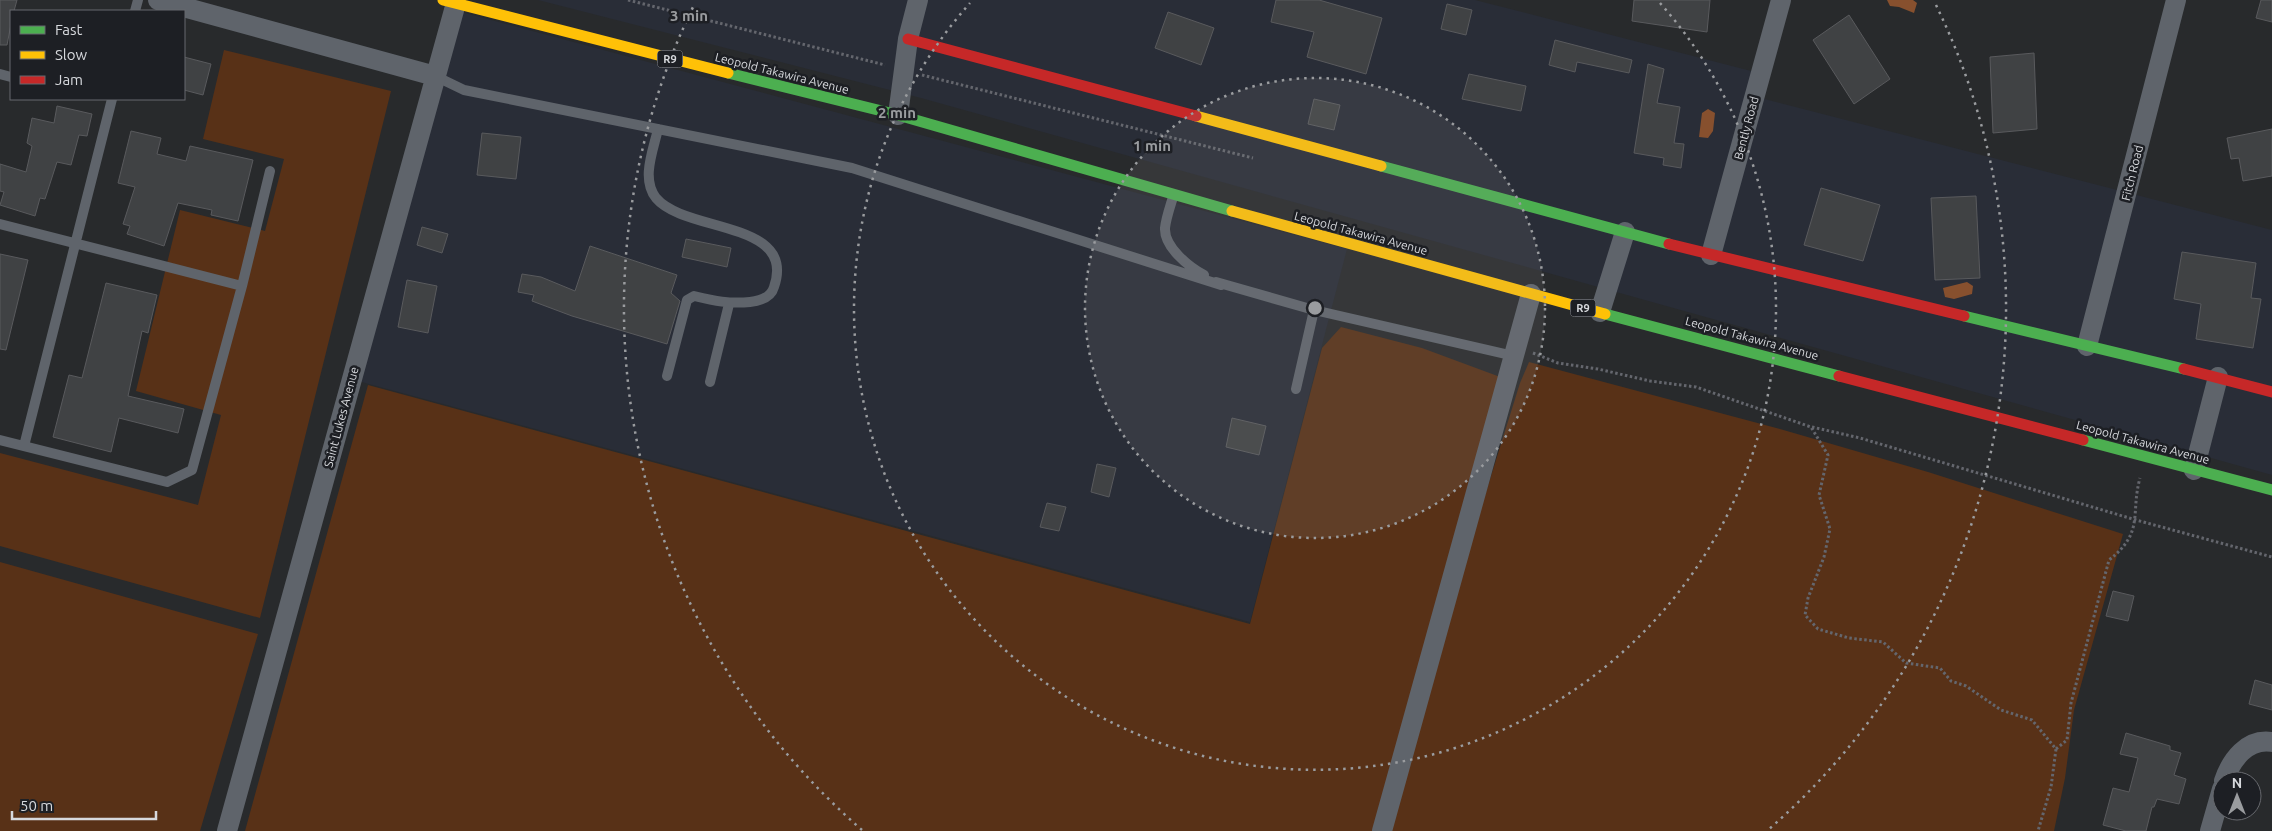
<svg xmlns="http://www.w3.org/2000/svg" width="2272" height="831" viewBox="0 0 2272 831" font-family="Ubuntu,sans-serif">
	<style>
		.built { fill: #292d37 }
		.green { fill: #583117 }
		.water { fill: #87502e }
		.building { fill: #404244; stroke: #595a5d }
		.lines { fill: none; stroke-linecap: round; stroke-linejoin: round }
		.path { stroke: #64666d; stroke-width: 3; stroke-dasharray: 2.5 2.5; stroke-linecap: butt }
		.lane { stroke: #5f646b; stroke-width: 10 }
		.street { stroke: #5f646b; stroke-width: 20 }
		.fast { stroke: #4caf50; stroke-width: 11 }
		.slow { stroke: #ffc107; stroke-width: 11 }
		.jam { stroke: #c62828; stroke-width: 11 }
		.ring { fill: none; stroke: #9a9c9f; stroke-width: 2.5; stroke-dasharray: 2.5 5 }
		.labels { text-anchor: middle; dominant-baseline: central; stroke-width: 5; stroke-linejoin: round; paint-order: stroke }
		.shield { fill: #1d1f24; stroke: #9fa1a6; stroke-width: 1 }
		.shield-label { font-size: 11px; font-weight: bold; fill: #d7d9dd }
		.street-label { font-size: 12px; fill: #d7d9dd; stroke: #1d1f24 }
		.centre { fill: #9a9c9f; stroke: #1d1f24; stroke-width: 2.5 }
		.ring-label { font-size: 15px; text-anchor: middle; font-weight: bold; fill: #9a9c9f; stroke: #1d1f24; stroke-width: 5; stroke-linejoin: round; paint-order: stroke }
	</style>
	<rect width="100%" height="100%" fill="#282a2c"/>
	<path class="built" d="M538,0h937l284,73 -6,23 519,134v245l-1351,-377z
		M461,12l886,237 -97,373 -892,-241z"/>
	<path class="green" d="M224,50l167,41 -131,527 -260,-72v-93l198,52 23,-90 -85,-24 44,-181 85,21 19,-72 -81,-20z
		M1341,327l81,21 81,30 -130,453h-1128l123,-446 882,239 72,-276z
		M1529,362l251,67 148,43 195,62 -49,176 -9,68 -11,53h-665l92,-323 39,-125z
		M0,562l258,72 -58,197h-200z"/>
	<path class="water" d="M1887,0h26l4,3 -3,10 -15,-6 -9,-1z
		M1708,109l7,4 -2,18 -5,7 -9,-1 3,-24z
		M1967,282l6,4 -1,8 -18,5 -9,-2 -2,-9z"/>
	<path class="building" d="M0,0h17l-3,11h-3v13l-4,21h-7z
		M1276,0h43l63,18 -16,56 -59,-17 7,-25 -43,-10z
		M1634,0h76l-3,32 -75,-11z
		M2261,0h11v22l-16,-4z
		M1447,4l25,6 -6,25 -25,-6z
		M1168,12l46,16 -13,37 -46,-17z
		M1849,15l41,64 -36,25 -41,-64z
		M1555,40l77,20 -3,13 -52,-11 -2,10 -26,-7z
		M2034,53l3,76 -44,4 -3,-76z
		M184,57l27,7 -8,31 -19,-5z
		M1648,64l16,5 -7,34 23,4 -6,36 10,1 -3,24 -18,-3 1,-7 -30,-5z
		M1469,74l57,12 -5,25 -59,-12z
		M1314,99l26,6 -6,25 -26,-6z
		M57,106l35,8 -5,22 -8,-1 -8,30 -14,-3 -12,37 -5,-1 -5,18 -35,-11 4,-13 -4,-1v-27l26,8 6,-26 -5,-3 5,-25 22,5z
		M2272,129v47l-29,5 -4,-23 -8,1 -4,-21z
		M131,131l30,7 -4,16 29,7 4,-15 63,14 -15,61 -27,-6 1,-5 -34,-7 -14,43 -37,-12 3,-8 -7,-2 12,-37 -17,-4z
		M482,133l39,4 -5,42 -39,-4z
		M1821,188l59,17 -17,56 -59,-16z
		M1976,196l4,82 -45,2 -4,-82z
		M422,227l26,7 -6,19 -25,-8z
		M686,239l45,9 -4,19 -45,-10z
		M590,246l87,29 -6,18 9,8 -13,43 -95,-28 -40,-15 2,-6 -16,-3 4,-18 19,3 34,14z
		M2182,252l74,11 -5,35 10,1 -8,49 -57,-9 5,-35 -27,-5z
		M0,254l28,6 -22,90 -6,-1z
		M407,280l30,6 -9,47 -30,-6z
		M106,283l51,12 -9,38 -6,-2 -14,65 56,13 -6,24 -59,-15 -8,34 -58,-15 16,-62 13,3z
		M1232,418l34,8 -7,29 -33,-8z
		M1097,464l19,4 -7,29 -18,-5z
		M1047,503l19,4 -7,24 -19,-4z
		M2113,591l21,5 -6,25 -22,-5z
		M2255,680l17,5v25l-23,-6z
		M2126,733l44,13v4l11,3 -7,22 12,4 -7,25 -22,-5 -3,8h-2l-6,24h-20l-23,-6 10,-37 16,4 9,-34 -18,-4z"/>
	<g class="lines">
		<path class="path" d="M628,0l257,65
			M922,75l331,83
			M1533,353l25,10 40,6 52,12 46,6 115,40 17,28 -9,40 11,34 -6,28 -16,41 -3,17 13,14 31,9 34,4 23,21 34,5 11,13 15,5 35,24 31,10 24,29 -5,38 -13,44
			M1812,427l48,11 276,82 136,37
			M2056,749l11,-9 4,-37 38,-143c36,-28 21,-46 31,-82"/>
		<path class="lane" d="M135,11l3,-11
			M0,74l11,3
			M435,76l29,14 388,78 369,117
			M658,129c-5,22 -17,50 -2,69 29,35 141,22 118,89 -3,11 -15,14 -24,15 -21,2 -35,-1 -56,-6l-7,4 -20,76
			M1173,197c-3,10 -7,21 -8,31 -1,19 24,39 39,47
			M0,224l242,62
			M1216,282l98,28 200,46
			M710,382l19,-78
			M1296,389l18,-79
			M0,440l167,42 25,-12 50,-184 28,-115
			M24,446l88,-347"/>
		<path class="street" d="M158,0l277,76
			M898,115l10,-76 10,-39
			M1711,255l70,-255
			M1600,312l25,-80
			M2087,346l89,-346
			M2194,470l24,-93
			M2224,781c7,-21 23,-43 48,-39
			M227,831l229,-828
			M1382,831l149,-537
			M2210,831l12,-42"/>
		<path class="fast" d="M728,73l170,42 334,96
			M1381,166l288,78
			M1605,314l234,62
			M1964,316l220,53
			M2083,440l189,50"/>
		<path class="slow" d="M443,0l285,73
			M1196,116l185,50
			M1232,211l373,103"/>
		<path class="jam" d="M908,39l288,77
			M1669,244l295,72
			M2184,369l88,23
			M1839,376l244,64"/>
	</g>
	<circle cx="1315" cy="308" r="230" fill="#9a9c9f" fill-opacity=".12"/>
	<g class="ring">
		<circle cx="1315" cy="308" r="230"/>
		<path d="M1660 3A461 461 0 1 1 970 3"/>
		<path d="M862 830A691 691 0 0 1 694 5M1936 5A691 691 0 0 1 1768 830"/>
	</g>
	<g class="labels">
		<g class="shield">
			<rect x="657.5" y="50.5" width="25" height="17" rx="4"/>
			<rect x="1570.5" y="299.5" width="25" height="17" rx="4"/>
		</g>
		<g class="shield-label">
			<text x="670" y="59">R9</text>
			<text x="1583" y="308">R9</text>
		</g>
		<g class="street-label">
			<text transform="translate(782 73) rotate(14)">Leopold Takawira Avenue</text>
			<text transform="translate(1746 128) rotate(-75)">Bently Road</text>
			<text transform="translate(2132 173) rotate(-76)">Fitch Road</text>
			<text transform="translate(1361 233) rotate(15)">Leopold Takawira Avenue</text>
			<text transform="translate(1752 338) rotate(15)">Leopold Takawira Avenue</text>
			<text transform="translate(341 417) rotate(-75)">Saint Lukes Avenue</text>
			<text transform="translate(2143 442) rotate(15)">Leopold Takawira Avenue</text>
		</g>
	</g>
	<circle cx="1315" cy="308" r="8" class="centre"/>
	<g class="ring-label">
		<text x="689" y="21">3 min</text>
		<text x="897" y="118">2 min</text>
		<text x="1152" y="151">1 min</text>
	</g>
	<rect x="10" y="10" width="175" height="90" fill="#1d1f24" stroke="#67696e"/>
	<rect x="20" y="26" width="25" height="8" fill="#4caf50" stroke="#67696e"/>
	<text x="55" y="35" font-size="15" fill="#d7d9dd">Fast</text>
	<rect x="20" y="51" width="25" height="8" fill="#ffc107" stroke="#67696e"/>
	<text x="55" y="60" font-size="15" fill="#d7d9dd">Slow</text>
	<rect x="20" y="76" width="25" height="8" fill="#c62828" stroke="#67696e"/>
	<text x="55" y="85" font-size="15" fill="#d7d9dd">Jam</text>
	<g transform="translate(2237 796)"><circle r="24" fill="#1d1f24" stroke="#67696e"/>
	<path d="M0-4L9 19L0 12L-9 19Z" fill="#9a9c9f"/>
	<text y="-8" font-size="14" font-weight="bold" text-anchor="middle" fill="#d7d9dd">N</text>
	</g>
	<path d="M12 811v8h144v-8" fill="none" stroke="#d7d9dd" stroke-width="2.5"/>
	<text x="20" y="811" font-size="15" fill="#d7d9dd" stroke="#1d1f24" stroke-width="4" paint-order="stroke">50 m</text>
</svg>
